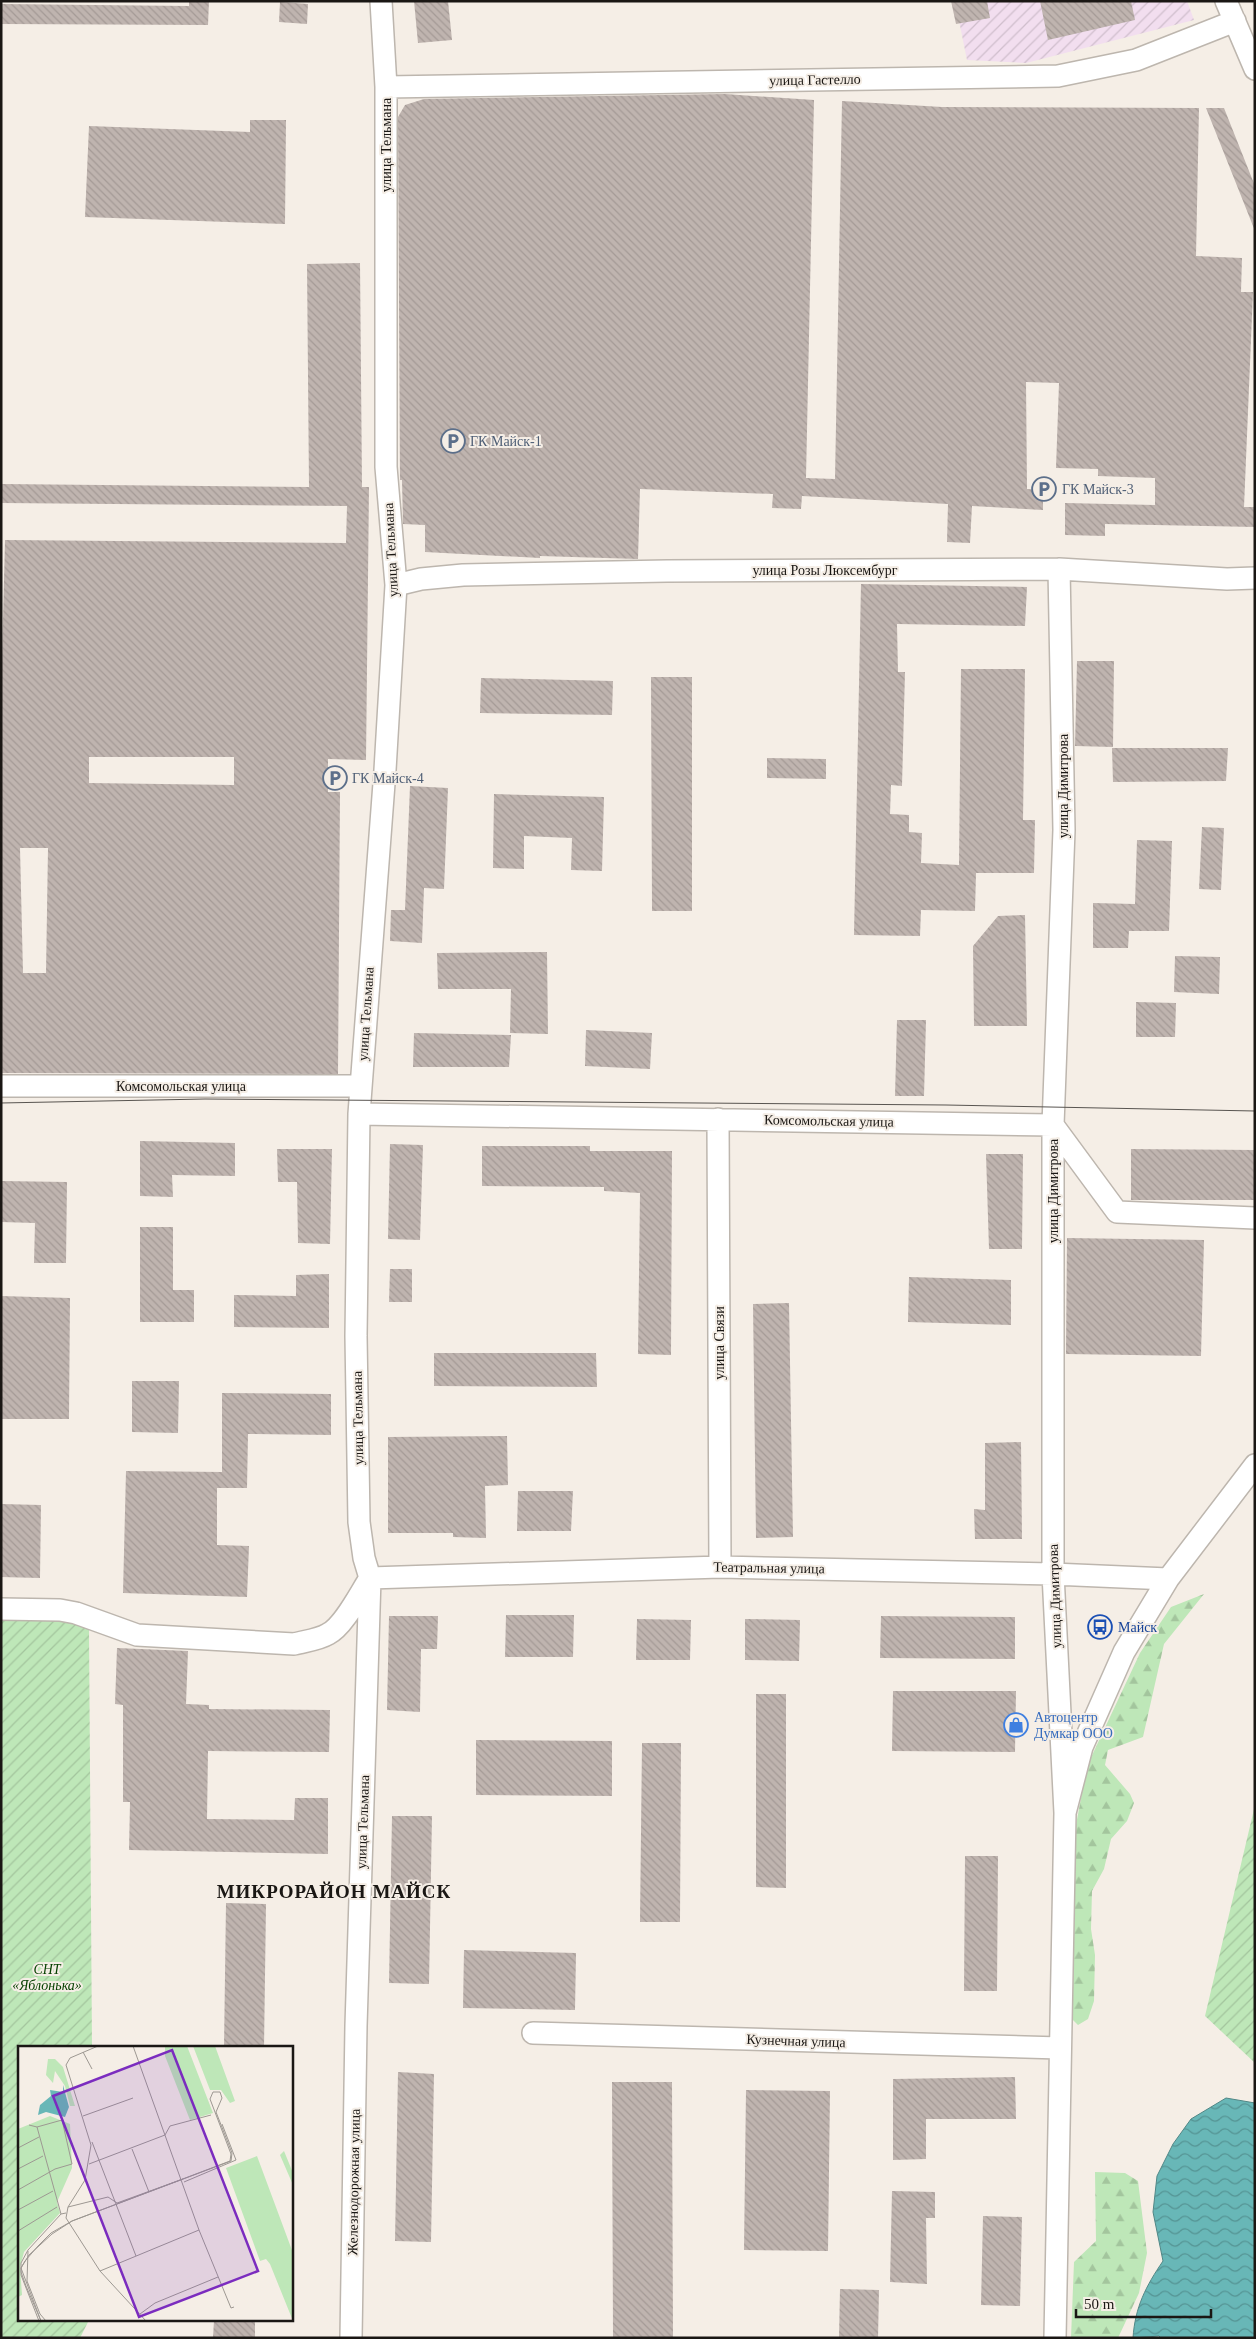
<svg xmlns="http://www.w3.org/2000/svg" width="1256" height="2339" viewBox="0 0 1256 2339" font-family="'Times New Roman',serif">
	<style>
		.industrial { fill: url(#industrial-furrows) }
		.forest { fill: url(#forest-firs) }
		.garden { fill: url(#garden-furrows) }
		.water { fill: url(#water-waves); stroke: #518786 }
		.building { fill: url(#building-back-hatch); fill-rule: evenodd }
		.lines { fill: none; stroke-linecap: round; stroke-linejoin: round }
		.minor-casing { stroke: #bdb6ae; stroke-width: 24 }
		.minor { stroke: #fff; stroke-width: 21 }
		.tram { stroke: #585450; stroke-width: 1 }
		.labels { text-anchor: middle; dominant-baseline: central; stroke-width: 4; stroke-linejoin: round; paint-order: stroke }
		.street-label { font-size: 14px; fill: #1a1714; stroke: #f5eee6 }
		.service-label { font-size: 14px; fill: #4e5e75; stroke: #f5eee6; text-anchor: start }
		.transit-label { font-size: 14px; fill: #164399; stroke: #f5eee6; text-anchor: start }
		.shop-label { font-size: 14px; fill: #366cbe; stroke: #f5eee6; text-anchor: start }
		.park-label { font-size: 14px; font-style: italic; fill: #064100; stroke: #f5eee6 }
		.district-label { font-size: 19px; font-weight: bold; letter-spacing: 1px; fill: #1a1714; stroke: #f5eee6 }
		.inset-road { fill: none; stroke: #9d9892; stroke-width: 1 }
		.view { fill: #7b2cbf; fill-opacity: 0.15; stroke: #7b2cbf; stroke-width: 2.5 }
		.inset-edge { fill: none; stroke: #1a1714; stroke-width: 2.5 }
	</style>
	<defs>
		<pattern id="industrial-furrows" width="10" height="10" patternUnits="userSpaceOnUse" patternTransform="scale(1.25)"><rect width="10" height="10" fill="#f2deef"/><path d="M-1 1l2-2M0 10L10 0M9 11l2-2" fill="none" stroke="#cfbecc"/></pattern>
		<pattern id="forest-firs" width="22" height="20" patternUnits="userSpaceOnUse" patternTransform="scale(1.25)"><rect width="22" height="20" fill="#bee7b8"/><path d="M5 1l3.5 6h-7zM16 11l3.5 6h-7z" fill="#a3c59d"/></pattern>
		<pattern id="garden-furrows" width="10" height="10" patternUnits="userSpaceOnUse" patternTransform="scale(1.25)"><rect width="10" height="10" fill="#bee7b8"/><path d="M-1 1l2-2M0 10L10 0M9 11l2-2" fill="none" stroke="#a3c59d"/></pattern>
		<pattern id="water-waves" width="16" height="10" patternUnits="userSpaceOnUse" patternTransform="scale(1.25)"><rect width="16" height="10" fill="#68b7b7"/><path d="M0 5q4-4 8 0t8 0" fill="none" stroke="#559494"/></pattern>
		<pattern id="building-back-hatch" width="6" height="6" patternUnits="userSpaceOnUse" patternTransform="scale(1.25)"><rect width="6" height="6" fill="#bfb4af"/><path d="M-1 5l2 2M0 0l6 6M5-1l2 2" fill="none" stroke="#a49a96"/></pattern>
	</defs>
	<rect width="100%" height="100%" fill="#f5eee6"/>
	<path class="industrial" d="M955,1h232l7,19 -168,43 -59,-3z"/>
	<path class="forest" d="M1204,1594l-40,50 -21,93 -35,13 -3,15 25,29 4,9 -7,18 -16,18 -7,30 -12,22 -1,38 4,26 -1,46 -6,18 -10,6 -12,-12 7,-87 3,-101 11,-59 53,-113 31,-46z
		M1095,2172l30,1 13,8 9,72 -8,40 -21,45h-47l3,-76 22,-21z"/>
	<path class="garden" d="M1,1617l63,1 25,11 3,419h-73v272h70l-9,18h-79z
		M1255,1805v258l-50,-47z"/>
	<path class="water" d="M1226,2098l29,5v235h-94l-2,-2 -26,2c2,-31 13,-52 30,-77l-10,-49 4,-36 16,-32 18,-25z"/>
	<path class="building" d="M189,1h20l-1,24 -207,-1v-20l188,2z
		M414,1h34l4,39 -34,3z
		M951,1h36l3,17 -34,6z
		M1040,1h91l4,19 -87,20z
		M280,2l28,2 -1,20 -28,-2z
		M725,94l89,6 -8,378 29,1 7,-378 100,6 257,1 -3,148 46,2 -1,34h12l-9,215h11v20l-150,-3v12l-40,-1v-32l90,2v-27l-57,-2v-7l-42,-1 3,-85 -33,-1 1,107 16,1v20l-71,-4 -2,37 -23,-1 1,-38 -146,-8 -1,13 -29,-1 1,-14 -133,-5 -2,70 -98,-3v2l-115,-6v-27l-22,-1 -1,-44h-2l-2,-363 7,-12 19,-6z
		M1206,108h18l31,78v45z
		M250,120h36l-1,104 -200,-7 4,-91 161,6z
		M360,263l2,224h7l-3,273 -38,-1v33h12l-2,282 -337,-1v-372l4,-161 341,3 1,-37 -346,-3v-19l308,3 -2,-223zM89,757h145v28l-145,-2zM20,848h28l-2,125h-23z
		M861,584l166,3 -2,39 -128,-2 1,48h7l-3,114 -11,-1 -1,29 19,1v17l13,1 -1,30 38,2 2,-196h64l-2,151h12l-1,53h-58l-1,38 -54,-1 -1,26 -66,-1z
		M1077,661h37l-1,86 -38,-1z
		M651,677h41v234h-40z
		M481,678l132,3 -1,34 -132,-2z
		M1112,748h116l-2,33 -113,1z
		M767,758l59,1v20l-59,-1z
		M410,786l38,2 -4,101 -20,-1 -2,55 -32,-2 1,-31h14z
		M494,794l110,3 -2,74 -31,-1 1,-32 -48,-2v33l-31,-1z
		M1202,827l22,1 -3,62 -22,-1z
		M1137,840l35,1 -3,90h-40l-1,17h-35v-45l42,1z
		M1025,915l2,111h-53l-1,-80 25,-30z
		M547,952l1,82 -38,-1 1,-44h-73l-1,-36z
		M1175,956l45,1 -1,37 -45,-2z
		M1136,1002l40,1 -1,34h-39z
		M897,1020h29l-2,76h-29z
		M586,1030l66,3 -2,36 -65,-3z
		M414,1033l97,2 -2,32h-96z
		M140,1141l95,2v33l-63,-1 1,22 -33,-1z
		M390,1144l33,1 -3,95 -32,-1z
		M482,1146h108v5h82l-1,204 -33,-1 2,-161 -36,-2v-4l-122,-1z
		M277,1149h55l-2,95 -32,-1 -1,-61h-19z
		M1131,1149l124,1v50h-124z
		M986,1154h37l-1,95h-33z
		M1,1181l66,1 -1,81h-32l1,-40 -34,-1z
		M140,1227h33v63h21v32h-54z
		M1067,1238l137,2 -3,116 -135,-2z
		M390,1269h22v33h-23z
		M329,1274v54l-95,-1v-32l62,1v-21z
		M909,1277l102,3v45l-103,-3z
		M1,1296l69,2 -1,121h-68z
		M789,1303l4,234 -37,1 -3,-234z
		M434,1353h162l1,34 -163,-1z
		M132,1381h47l-1,52 -46,-1z
		M222,1393l109,1v41l-83,-1 -1,54h-30v57l32,1 -2,51 -124,-4 3,-122 96,1z
		M507,1436l1,49 -23,1 1,52 -33,-1v-4h-65v-96z
		M1021,1442l1,97h-47l-1,-30 11,1v-67z
		M518,1491h55l-2,40h-54z
		M1,1504l40,1 -1,73 -39,-1z
		M506,1615h68l-1,42h-68z
		M389,1616h49l-1,33h-16l-1,63 -33,-2z
		M881,1616l134,1v42l-135,-1z
		M637,1619l54,1 -1,40h-54z
		M745,1619l55,1 -1,41 -54,-1z
		M117,1648l71,3 -2,53 23,1v4l121,1 -1,42 -121,-1 -1,68 87,1 1,-22h33v56l-199,-4 1,-48h-7v-97l-8,-1z
		M893,1691h123l-1,61 -123,-1z
		M756,1694h30v194l-30,-1z
		M476,1740l136,1v55l-136,-1z
		M642,1743h39l-1,179h-40z
		M392,1816h40l-3,168 -40,-1z
		M965,1856h33l-1,135h-33z
		M226,1903l40,1 -2,144h-40z
		M464,1950l112,3 -1,57 -112,-2z
		M398,2072l36,2 -3,168 -36,-1z
		M1015,2077l1,42h-90v40l-33,1v-81z
		M612,2082h60l1,256h-60z
		M746,2090l84,1 -2,160 -84,-1z
		M892,2191l43,1v26h-9l1,66 -37,-2z
		M983,2216l39,1 -2,89 -39,-1z
		M840,2289l39,1 -1,48h-39z
		M214,2320h41v18h-42z"/>
	<g class="lines">
		<g class="minor-casing">
			<path id="minor" d="M1226,1l29,68
				M386,87l672,-11 78,-16 99,-39
				M1059,569l5,261 -11,295v449l12,239
				M396,585l25,-6 42,-4 204,-4 392,-2 168,10 28,-1
				M1,1086h360
				M359,1114l694,11 64,87 138,6
				M718,1119l2,448
				M1,1609l59,1 16,3 61,22 157,9c11,-3 24,-4 34,-10 16,-8 32,-41 42,-56l350,-11 333,7 115,5
				M533,2033l527,15
				M351,2338l5,-312 14,-448 -6,-20 -5,-36 -3,-186 3,-222 26,-344 11,-185 -10,-118v-380l-5,-86
				M1055,2338l10,-525 17,-66 42,-95 44,-73 87,-114"/>
		</g>
		<use href="#minor" class="minor"/>
		<path class="tram" d="M1,1103l204,-4 741,6 309,6"/>
	</g>
	<defs>
		<g id="parking-ring" transform="scale(1.25)"><circle r="9.5" fill="#f5eee6" stroke="#5c6f8a" stroke-width="1.5"/><path d="M-3.5-5.5H1a3.5 3.5 0 0 1 0 7H-1V5.5H-3.5ZM-1-3.4V-.6H.8a1.4 1.4 0 0 0 0-2.8Z" fill="#5c6f8a"/></g>
		<g id="bus-ring" transform="scale(1.25)"><circle r="9.5" fill="#f5eee6" stroke="#1a4fb4" stroke-width="1.5"/><path d="M-5-6H5V4H4V6H2V4H-2V6H-4V4H-5ZM-3.5-4V0h7V-4ZM-3.5 1.2v1.5H-2V1.2ZM2 1.2v1.5H3.5V1.2Z" fill="#1a4fb4"/></g>
		<g id="shop-ring" transform="scale(1.25)"><circle r="9.5" fill="#f5eee6" stroke="#3f7fe0" stroke-width="1.5"/><path d="M-5-2.5h2.3a2.7 3.5 0 0 1 5.4 0H5L5.5 6h-11ZM-1.5-2.5h3a1.5 2.3 0 0 0-3 0Z" fill="#3f7fe0"/></g>
	</defs>
	<g fill-rule="evenodd">
		<use href="#parking-ring" x="453" y="441"/>
		<use href="#parking-ring" x="1044" y="489"/>
		<use href="#parking-ring" x="335" y="778"/>
		<use href="#bus-ring" x="1100" y="1627"/>
		<use href="#shop-ring" x="1016" y="1725"/>
	</g>
	<g class="labels">
		<g class="street-label">
			<text transform="translate(815 80) rotate(-1)">улица Гастелло</text>
			<text transform="translate(386 145) rotate(-90)">улица Тельмана</text>
			<text transform="translate(391 550) rotate(-93)">улица Тельмана</text>
			<text x="825" y="570">улица Розы Люксембург</text>
			<text transform="translate(1063 786) rotate(-90)">улица Димитрова</text>
			<text transform="translate(366 1014) rotate(-86)">улица Тельмана</text>
			<text x="181" y="1086">Комсомольская улица</text>
			<text transform="translate(829 1121) rotate(1)">Комсомольская улица</text>
			<text transform="translate(1053 1191) rotate(-90)">улица Димитрова</text>
			<text transform="translate(719 1343) rotate(-90)">улица Связи</text>
			<text transform="translate(358 1418) rotate(-91)">улица Тельмана</text>
			<text transform="translate(769 1568) rotate(1)">Театральная улица</text>
			<text transform="translate(1055 1596) rotate(-92)">улица Димитрова</text>
			<text transform="translate(363 1822) rotate(-88)">улица Тельмана</text>
			<text transform="translate(796 2041) rotate(2)">Кузнечная улица</text>
			<text transform="translate(354 2182) rotate(-89)">Железнодорожная улица</text>
		</g>
		<g class="service-label">
			<text x="470" y="441">ГК Майск-1</text>
			<text x="1062" y="489">ГК Майск-3</text>
			<text x="352" y="778">ГК Майск-4</text>
		</g>
		<g class="transit-label">
			<text x="1118" y="1627">Майск</text>
		</g>
		<g class="shop-label">
			<text x="1034" y="1717">Автоцентр<tspan x="1034" dy="16">Думкар ООО</tspan></text>
		</g>
		<g class="park-label">
			<text x="47" y="1969">СНТ<tspan x="47" dy="16">«Яблонька»</tspan></text>
		</g>
		<g class="district-label">
			<text x="334" y="1891">МИКРОРАЙОН МАЙСК</text>
		</g>
	</g>
	<g transform="translate(18 2046)">
		<rect width="275" height="275" fill="#f5eee6"/>
		<path d="M30,13h7l8,8 12,39h-5l-5,-20 -10,-15 -2,12 -7,-8zM266,105l9,22v12l-13,-30z" fill="#bee7b8"/>
		<path d="M147,0h22l26,67 -23,7 -25,-64zM175,0h22l20,55 -5,2 -9,-13h-11zM32,70l20,8 2,44 -15,34 3,11 -36,39 -4,15 2,28 -4,2v-168zM239,110l36,97v68l-23,-57 -4,-5 -6,2 -34,-93z" fill="#bee7b8"/>
		<path d="M45,39l6,22 -4,10 -19,-5 -8,3 2,-10 11,-9 -1,-6 13,2z" fill="#68b7b7"/>
		<path class="inset-road" d="M80,0l-28,12 -4,7 25,80 -6,35 -17,27 -2,11 34,53 46,50M115,0l66,184 32,78 3,-1M65,6l9,17M65,70l50,-18M11,79l8,2 24,87M74,96l44,114M0,102l21,-11M114,103l17,43M71,118l76,-29 5,-9 41,-11M0,123l25,-13M166,136l52,-22 -14,-36M0,144l37,-21 17,-5 -10,-44 -25,7M50,161l40,-10 9,6 66,-24M0,164l35,-19M0,185l39,-24M10,205l-1,30 13,33 6,7M82,225l99,-41M122,268l15,-11 63,-26M21,275l-18,-46v-12l7,-13 33,-36 5,-1M23,275l-15,-35 -5,-14v-4l1,-2 3,-5 13,-15 13,-13 21,-12 158,-60 1,-7 -21,-55 3,-7h7l2,6 -6,14 16,41 -1,8 -159,60 -20,13 -23,21 -8,13 20,53"/>
		<path class="view" d="M154,4l86,221 -119,46 -86,-221z"/>
		<rect width="275" height="275" class="inset-edge"/>
	</g>
	<rect width="1256" height="2339" fill="none" stroke="#1a1714" stroke-width="5"/>
	<path d="M1076 2309v8h135v-8" fill="none" stroke="#1a1714" stroke-width="2.5"/>
	<text x="1084" y="2309" font-size="15" fill="#1a1714" stroke="#f5eee6" stroke-width="4" paint-order="stroke">50 m</text>
</svg>
